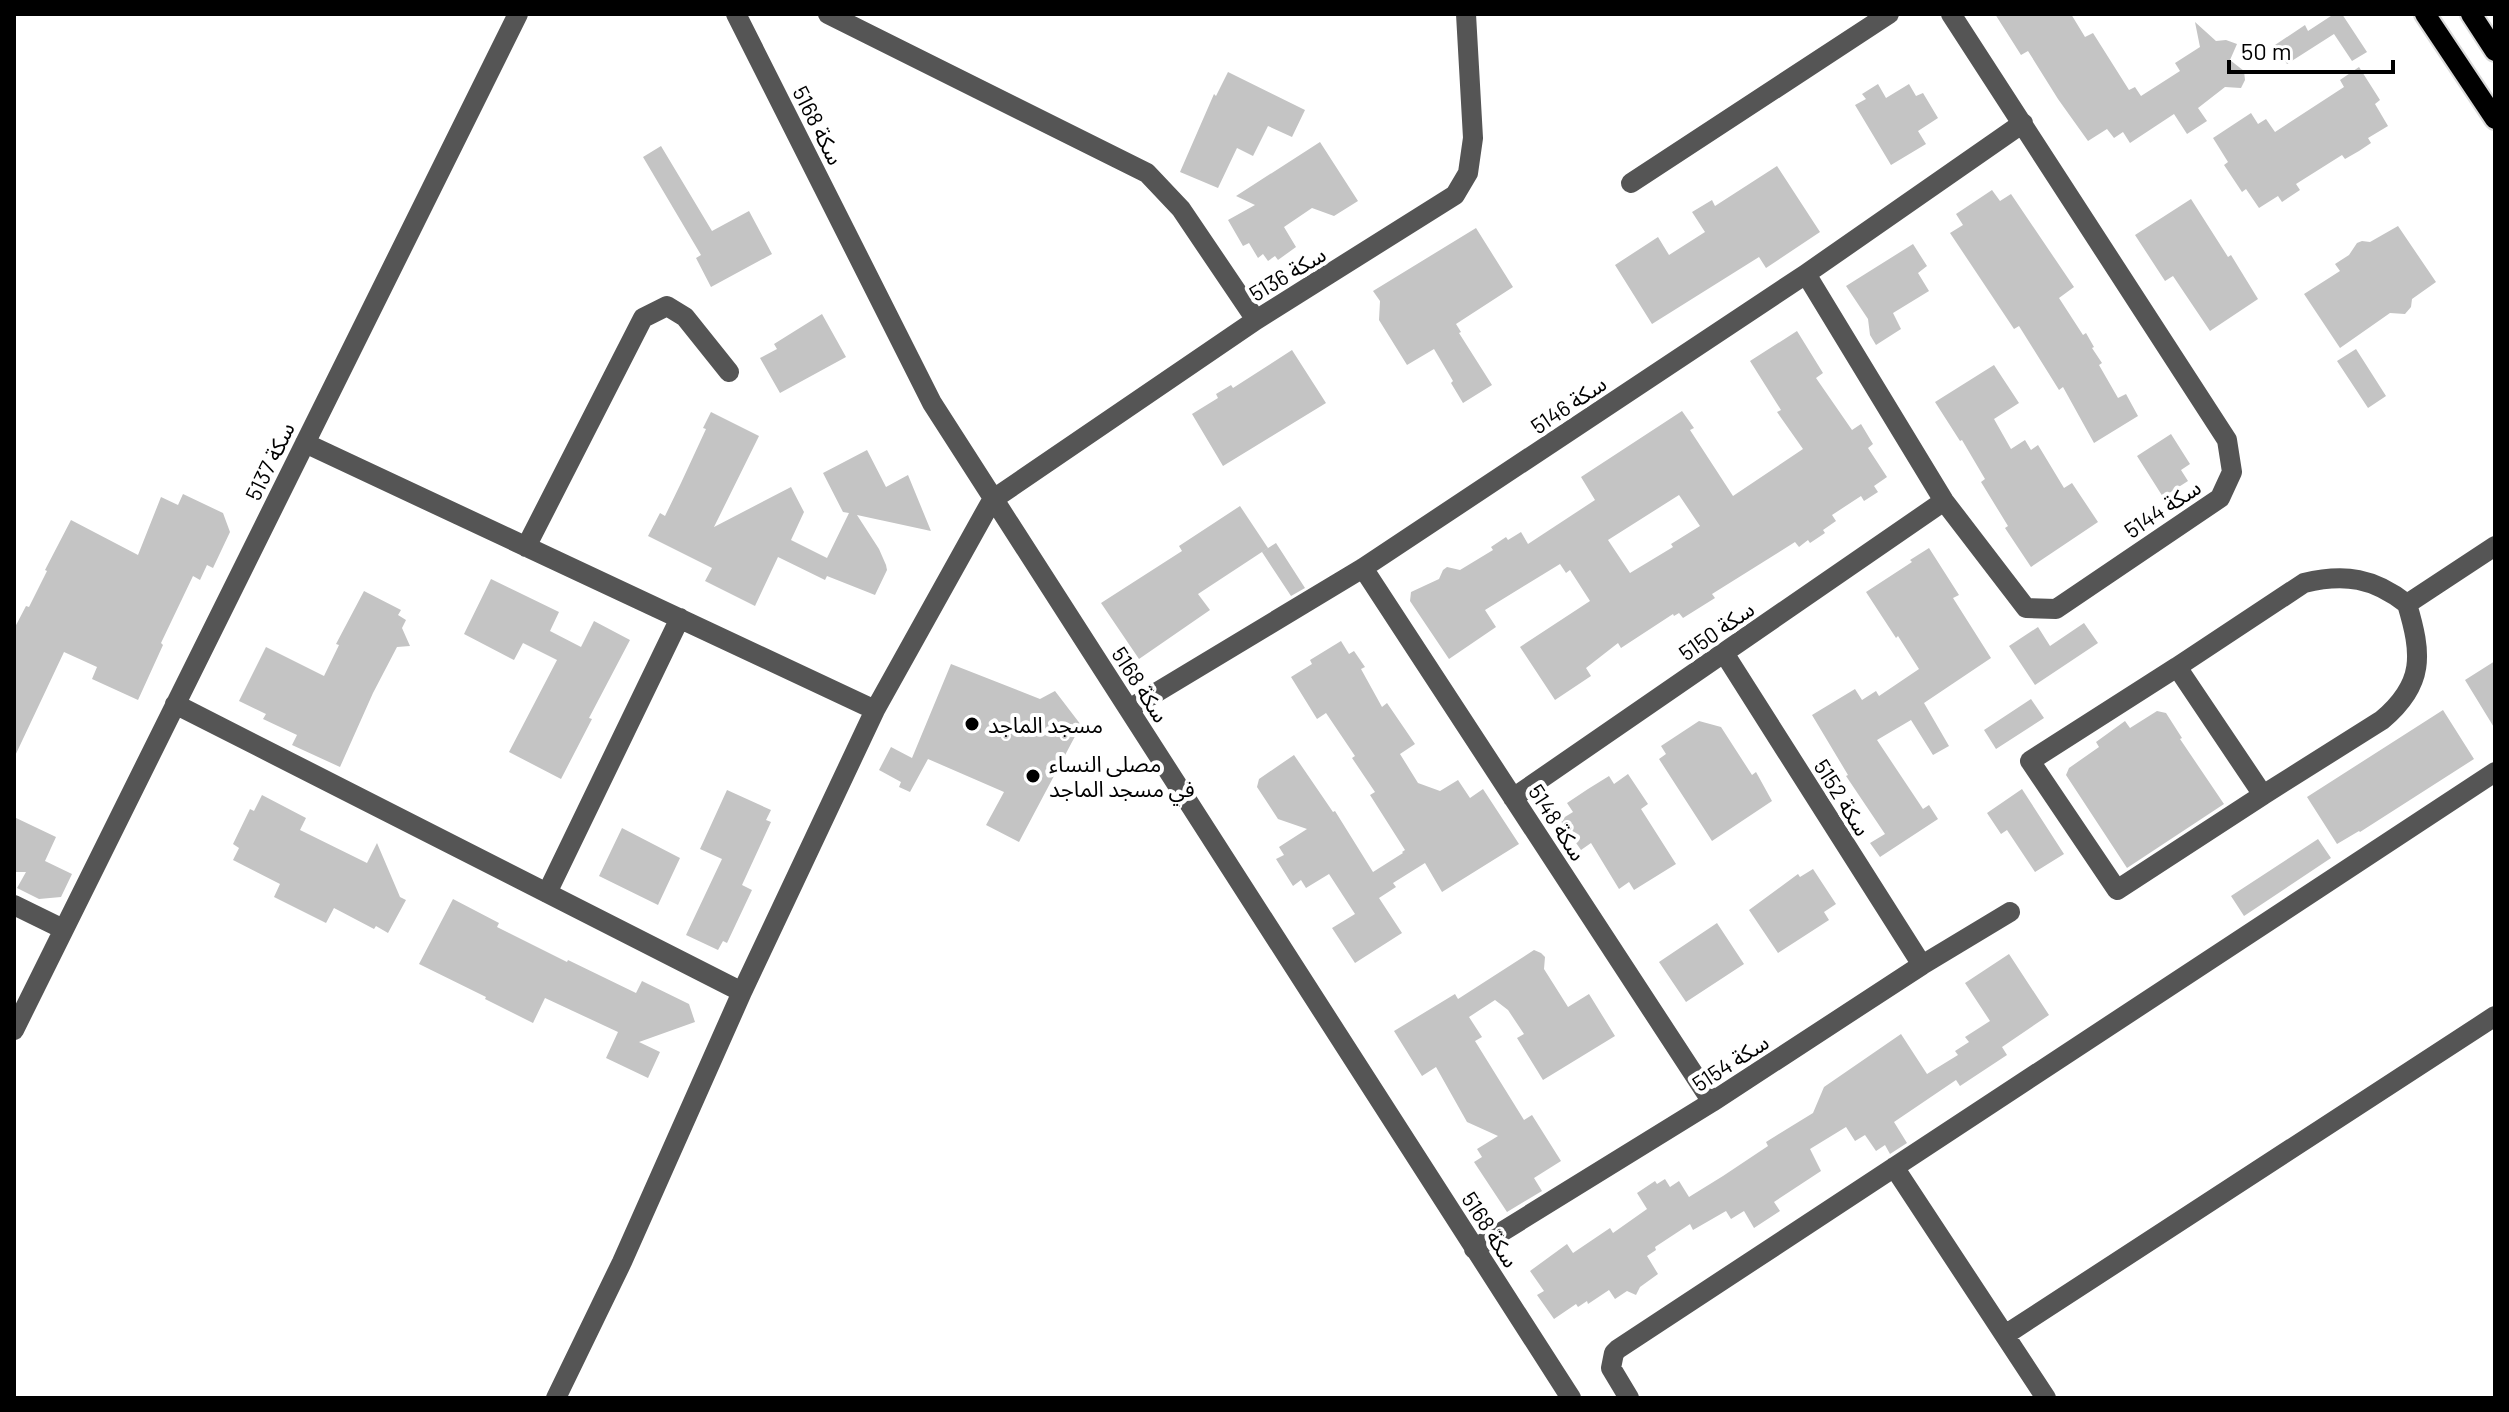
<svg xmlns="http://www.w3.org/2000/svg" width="2509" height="1412" viewBox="0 0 2509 1412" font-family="Barlow,'Noto Sans Arabic',sans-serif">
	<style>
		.building { fill: #c4c4c4; fill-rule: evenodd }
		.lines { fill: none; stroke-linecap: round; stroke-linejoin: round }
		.major-casing { stroke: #dbdbdb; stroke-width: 24 }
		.minor { stroke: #555; stroke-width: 20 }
		.major { stroke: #000; stroke-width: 20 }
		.poi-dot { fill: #000; stroke: #fff; stroke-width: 3 }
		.labels { text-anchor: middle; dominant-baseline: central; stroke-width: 8; stroke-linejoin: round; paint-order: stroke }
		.street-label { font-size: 22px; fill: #000; stroke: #fff }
		.poi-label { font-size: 22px; fill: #000; stroke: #fff; text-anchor: start }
	</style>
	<rect width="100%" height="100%" fill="#fff"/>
	<path class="building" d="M1995,14h76l14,23 8,-4 36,57 6,-3 6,9 39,-25 -5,-8 25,-16 -5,-25 21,19 10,-1 11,4 -7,16 14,11 1,9 -4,8 -16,-1 -27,21 9,13 -20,13 -13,-20 -44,29 -7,-11 -9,6 -7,-9 -19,12 -30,-42 -30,-48 -7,4z
		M2334,14h8l25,38 -15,9 -18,-27 -47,30 -12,-19 30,-20 3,6z
		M2359,67l21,33 -5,4 13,22 -20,12 3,5 -12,8 -14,8 -3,-4 -46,29 4,6 -18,12 -4,-6 -19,12 -13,-19 -4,3 -18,-27 4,-3 -15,-24 38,-25 7,11 8,-5 9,13 69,-45 -4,-7z
		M1228,72l77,38 -13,27 -24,-11 -15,30 -16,-8 -19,40 -38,-16 34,-78 2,2z
		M1878,84l8,14 23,-14 7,12 7,-3 15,25 -20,13 8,13 -35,21 -36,-60 11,-6 -4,-5z
		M1320,142l38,59 -24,15 -22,-8 -28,19 12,20 -18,13 -3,-4 -7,5 -5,-7 -5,4 -9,-15 -6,3 -15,-26 27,-15 -19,-9z
		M661,146l51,85 37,-20 23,43 -61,33 -15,-29 5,-3 -58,-98z
		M1777,166l43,66 -54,36 -7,-11 -107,67 -37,-59 43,-28 11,18 36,-23 -13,-20 20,-12 3,6z
		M1992,190l8,11 11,-7 63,93 -15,11 24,37 3,-2 8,14 -2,1 10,15 -3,2 19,33 8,-4 12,22 -44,27 -31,-56 -4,3 -40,-64 -5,3 -64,-96 13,-8 -7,-11z
		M2191,199l37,58 3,-2 27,44 -48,32 -37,-55 -8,5 -30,-46z
		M2398,226l38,56 -24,17 -1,8 -6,7 -15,-1 -50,35 -36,-54 36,-23 -5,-7 14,-9 8,-12 5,-2 8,1z
		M1476,228l37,59 -57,37 5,8 -2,1 33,52 -29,18 -12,-20 2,-2 -19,-32 -27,16 -28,-45 1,-19 -7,-10z
		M1913,244l14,22 -9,7 11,18 -36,22 8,16 -25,16 -6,-10 -2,-16 -22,-33z
		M822,314l24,43 -66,36 -20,-35 17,-9 -3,-5z
		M1797,331l26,42 -7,5 36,52 9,-6 12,20 -5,4 19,29 -13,9 4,6 -14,9 -3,-5 -29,19 4,6 -13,9 2,3 -15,10 -2,-3 -9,7 -4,-5 -83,52 3,4 -32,20 -4,-5 -5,3 -1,-2 -52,34 -3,-5 -32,25 5,8 -36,24 -35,-53 70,-46 -20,-31 -4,3 -6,-9 -75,46 11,17 -47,32 -39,-58 1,-9 28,-13 4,-9 4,-3 13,3 33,-20 -2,-3 15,-10 2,3 13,-8 7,12 67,-44 -14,-23 101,-66 12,17 -4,2 43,66 70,-47 -26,-37 4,-2 -31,-49zM1679,495l21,31 -29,18 2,3 -43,26 -22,-33z
		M2356,349l30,47 -18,12 -31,-47z
		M1292,350l34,53 -103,63 -31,-52 26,-16 -2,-4 15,-9 2,3z
		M1994,365l25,38 -25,16 17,30 14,-9 6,10 7,-5 26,43 8,-5 26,39 -67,45 -26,-39 3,-2 -27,-44 4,-3 -23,-39 -2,1 -25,-39z
		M711,412l48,24 -45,91 77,-40 13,25 -13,28 36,18 22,-45 -6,-1 -20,-39 44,-23 19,37 22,-12 23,56 -74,-16 22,34 7,16 1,5 -12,25 -48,-19 -2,4 -47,-23 -23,49 -50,-25 7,-13 -64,-32 12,-23 5,3 16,-33 25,-54 -3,-1z
		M2171,434l19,30 -9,6 7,11 -25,16 -26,-41z
		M183,494l40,19 7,19 -17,36 -6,-3 -7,15 -7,-4 -32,67 2,2 -25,55 -46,-21 5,-12 -33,-15 -50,106v-129l12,-23 3,1 18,-36 -2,-1 26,-50 67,35 23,-58 17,8z
		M1240,506l28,42 -70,46 12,16 -71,49 -38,-56 81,-52 -3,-5z
		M1276,543l29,45 -14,8 -29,-44z
		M1929,548l30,47 -6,3 38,60 -67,45 25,43 -16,9 -22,-35 -34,20 46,69 6,-4 9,14 -58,38 -10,-14 15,-9 -39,-58 2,-1 -36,-60 43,-26 7,11 14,-9 3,5 40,-27 -21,-33 -2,2 -30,-46 46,-30 -2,-2z
		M491,579l68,33 -9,19 31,16 13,-26 36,19 -41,78 3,1 -31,60 -52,-27 48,-92 -34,-17 -9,17 -50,-26z
		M364,591l37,19 -3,5 8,5 -4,8 8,18 -13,1 -24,46 -33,74 -48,-22 5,-10 -34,-16 3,-5 -27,-13 27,-54 58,29 15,-31 -3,-1z
		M2084,623l14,20 -63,42 -26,-39 29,-19 12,19z
		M1341,641l8,13 5,-3 11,16 -4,2 21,38 5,-4 28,41 -15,10 18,29 22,8 18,-11 12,18 13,-9 36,55 -77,48 -17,-29 -32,20 3,4 -17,11 23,35 -47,30 -23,-35 23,-14 -26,-40 -23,14 -5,-8 -8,6 -17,-27 8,-4 -5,-8 28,-18 -29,-10 -21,-32 2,-8 35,-24 39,57 2,-1 38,61 30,-19 -1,-1 3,-2 -35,-55 5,-3 -23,-34 3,-2 -29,-43 -9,6 -26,-42 21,-13 -2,-4z
		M2495,661v68l-30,-49z
		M951,664l89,35 15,-8 26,34 -62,117 -33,-17 18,-33 -76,-33 -18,33 -11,-5 2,-5 -22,-12 12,-23 21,11z
		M2031,699l13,19 -48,31 -12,-19z
		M2443,710l31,49 -114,73 -1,-1 -22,13 -30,-47z
		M2157,711l9,2 16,25 -2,1 44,65 -97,64 -61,-93 3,-7 30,-21 -3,-5 29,-21 5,7z
		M1699,721l22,6 31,48 4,-3 16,29 -60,40 -53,-82 7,-5 -5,-8z
		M1628,774l20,30 -7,5 35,55 -42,26 -5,-8 -10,7 -28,-46 -10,7 -21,-30 13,-8 -6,-9 21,-14 21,-13 5,8z
		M2022,789l42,65 -29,18 -28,-42 -6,4 -14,-21z
		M727,790l44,20 -5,10 5,2 -29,63 10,5 -25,53 -4,-2 -5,9 -32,-15 36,-76 -22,-10z
		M262,795l44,23 -6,12 67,33 10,-20 23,54 6,3 -18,33 -12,-7 -2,3 -40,-21 -8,15 -52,-26 6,-13 -47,-24 6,-12 -6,-4 17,-35 4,2z
		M14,817l42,20 -11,24 27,13 -11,23 -22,2 -22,-11 9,-16h-12z
		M622,828l58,30 -22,47 -59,-29z
		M2318,839l13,19 -87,58 -13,-20z
		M1813,869l23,35 -12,8 5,8 -51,33 -29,-43 49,-36 2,3z
		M453,899l46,24 -2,4 70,35 1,-2 68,33 6,-12 47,23 6,18 -56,20 21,10 -12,26 -42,-20 12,-26 -73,-34 -12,25 -48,-24 1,-2 -67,-33z
		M1717,923l27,41 -58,38 -27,-40z
		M1534,950l7,3 4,4 -1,12 24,38 21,-13 26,42 -72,44 -26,-42 7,-4 -16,-24 -13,-10 -26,17 13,20 -7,4 49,79 8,-5 29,46 -27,17 8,13 -35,21 -33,-50 8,-5 -5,-8 21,-13 -31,-14 -31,-55 -14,9 -28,-45 61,-37 3,5z
		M2009,954l40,61 -47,32 5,8 -47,31 -4,-6 -62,42 13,21 -17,11 -5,-9 -9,6 -11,-16 -10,6 -9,-14 -36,22 11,22 -47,31 6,9 -26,17 -10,-17 -13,8 -5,-8 -33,19 -3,-6 -35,23 1,3 -9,6 11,18 -18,13 -4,8 -9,-4 -12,8 -6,-9 -21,14 -1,-3 -9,6 -2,-3 -22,15 -17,-24 7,-4 -14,-20 37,-27 6,9 37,-25 3,5 34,-24 -10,-16 18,-12 2,3 8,-5 5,8 9,-6 10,16 34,-21 45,-30 -2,-4 47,-29 11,-26 77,-53 26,40 31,-19 -3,-4 14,-9 -4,-5 25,-16 -25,-38z"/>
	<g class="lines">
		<g class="major-casing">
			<path id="major" d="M2425,14l70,105
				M2471,14l24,37"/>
		</g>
		<path class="minor" d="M736,14l196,389 639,995
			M828,14l319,159 34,36 75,111
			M1631,183l258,-169
			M1806,274l138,227 82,107 30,1 164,-111 12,-26 -5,-32 -276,-426
			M305,443l570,267
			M526,547l117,-229 24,-12 18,11 44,55
			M1363,568l349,534
			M2407,604c15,50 18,80 -25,116l-119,75 -86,-128 127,-84c41,-10 70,-5 103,21l88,-58
			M1724,653l198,312
			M2177,667l-147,94 87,129 146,-95
			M175,704l567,288
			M1129,709l234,-141 443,-294 217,-151
			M1513,798l431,-297
			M547,893l133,-275
			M14,905l49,24
			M14,1030l504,-1016
			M1894,1167l152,231
			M1474,1249l238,-147 210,-137 88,-53
			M2005,1335l490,-319
			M556,1398l66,-136 120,-270 133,-282 117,-210 264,-180 199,-125 13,-22 5,-35 -7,-124
			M1629,1398l-18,-30 3,-15 4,-4 877,-577"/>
		<use href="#major" class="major"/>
	</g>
	<g class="poi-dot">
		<circle cx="972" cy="724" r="8"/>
		<circle cx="1033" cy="776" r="8"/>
	</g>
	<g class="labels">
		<g class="street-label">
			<text transform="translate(819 125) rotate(63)">سكة 5168</text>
			<text transform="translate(1287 273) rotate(-31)">سكة 5136</text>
			<text transform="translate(1568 404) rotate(-34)">سكة 5146</text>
			<text transform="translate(269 461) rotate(-64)">سكة 5137</text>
			<text transform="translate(2162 508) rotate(-34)">سكة 5144</text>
			<text transform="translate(1716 630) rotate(-35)">سكة 5150</text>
			<text transform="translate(1141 684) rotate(57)">سكة 5168</text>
			<text transform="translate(1843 797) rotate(58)">سكة 5152</text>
			<text transform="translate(1558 822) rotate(57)">سكة 5148</text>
			<text transform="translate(1730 1062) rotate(-33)">سكة 5154</text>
			<text transform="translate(1491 1229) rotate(57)">سكة 5168</text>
		</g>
		<g class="poi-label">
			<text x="988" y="724">مسجد الماجد</text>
			<text x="1049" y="763">مصلى النساء<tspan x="1049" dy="25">في مسجد الماجد</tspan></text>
		</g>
	</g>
	<rect width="2509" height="1412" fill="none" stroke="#000000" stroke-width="32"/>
	<path d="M2229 60v12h164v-12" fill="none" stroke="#000000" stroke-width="4"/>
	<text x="2241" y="60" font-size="24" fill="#000000" stroke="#ffffff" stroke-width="6" paint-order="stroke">50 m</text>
</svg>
